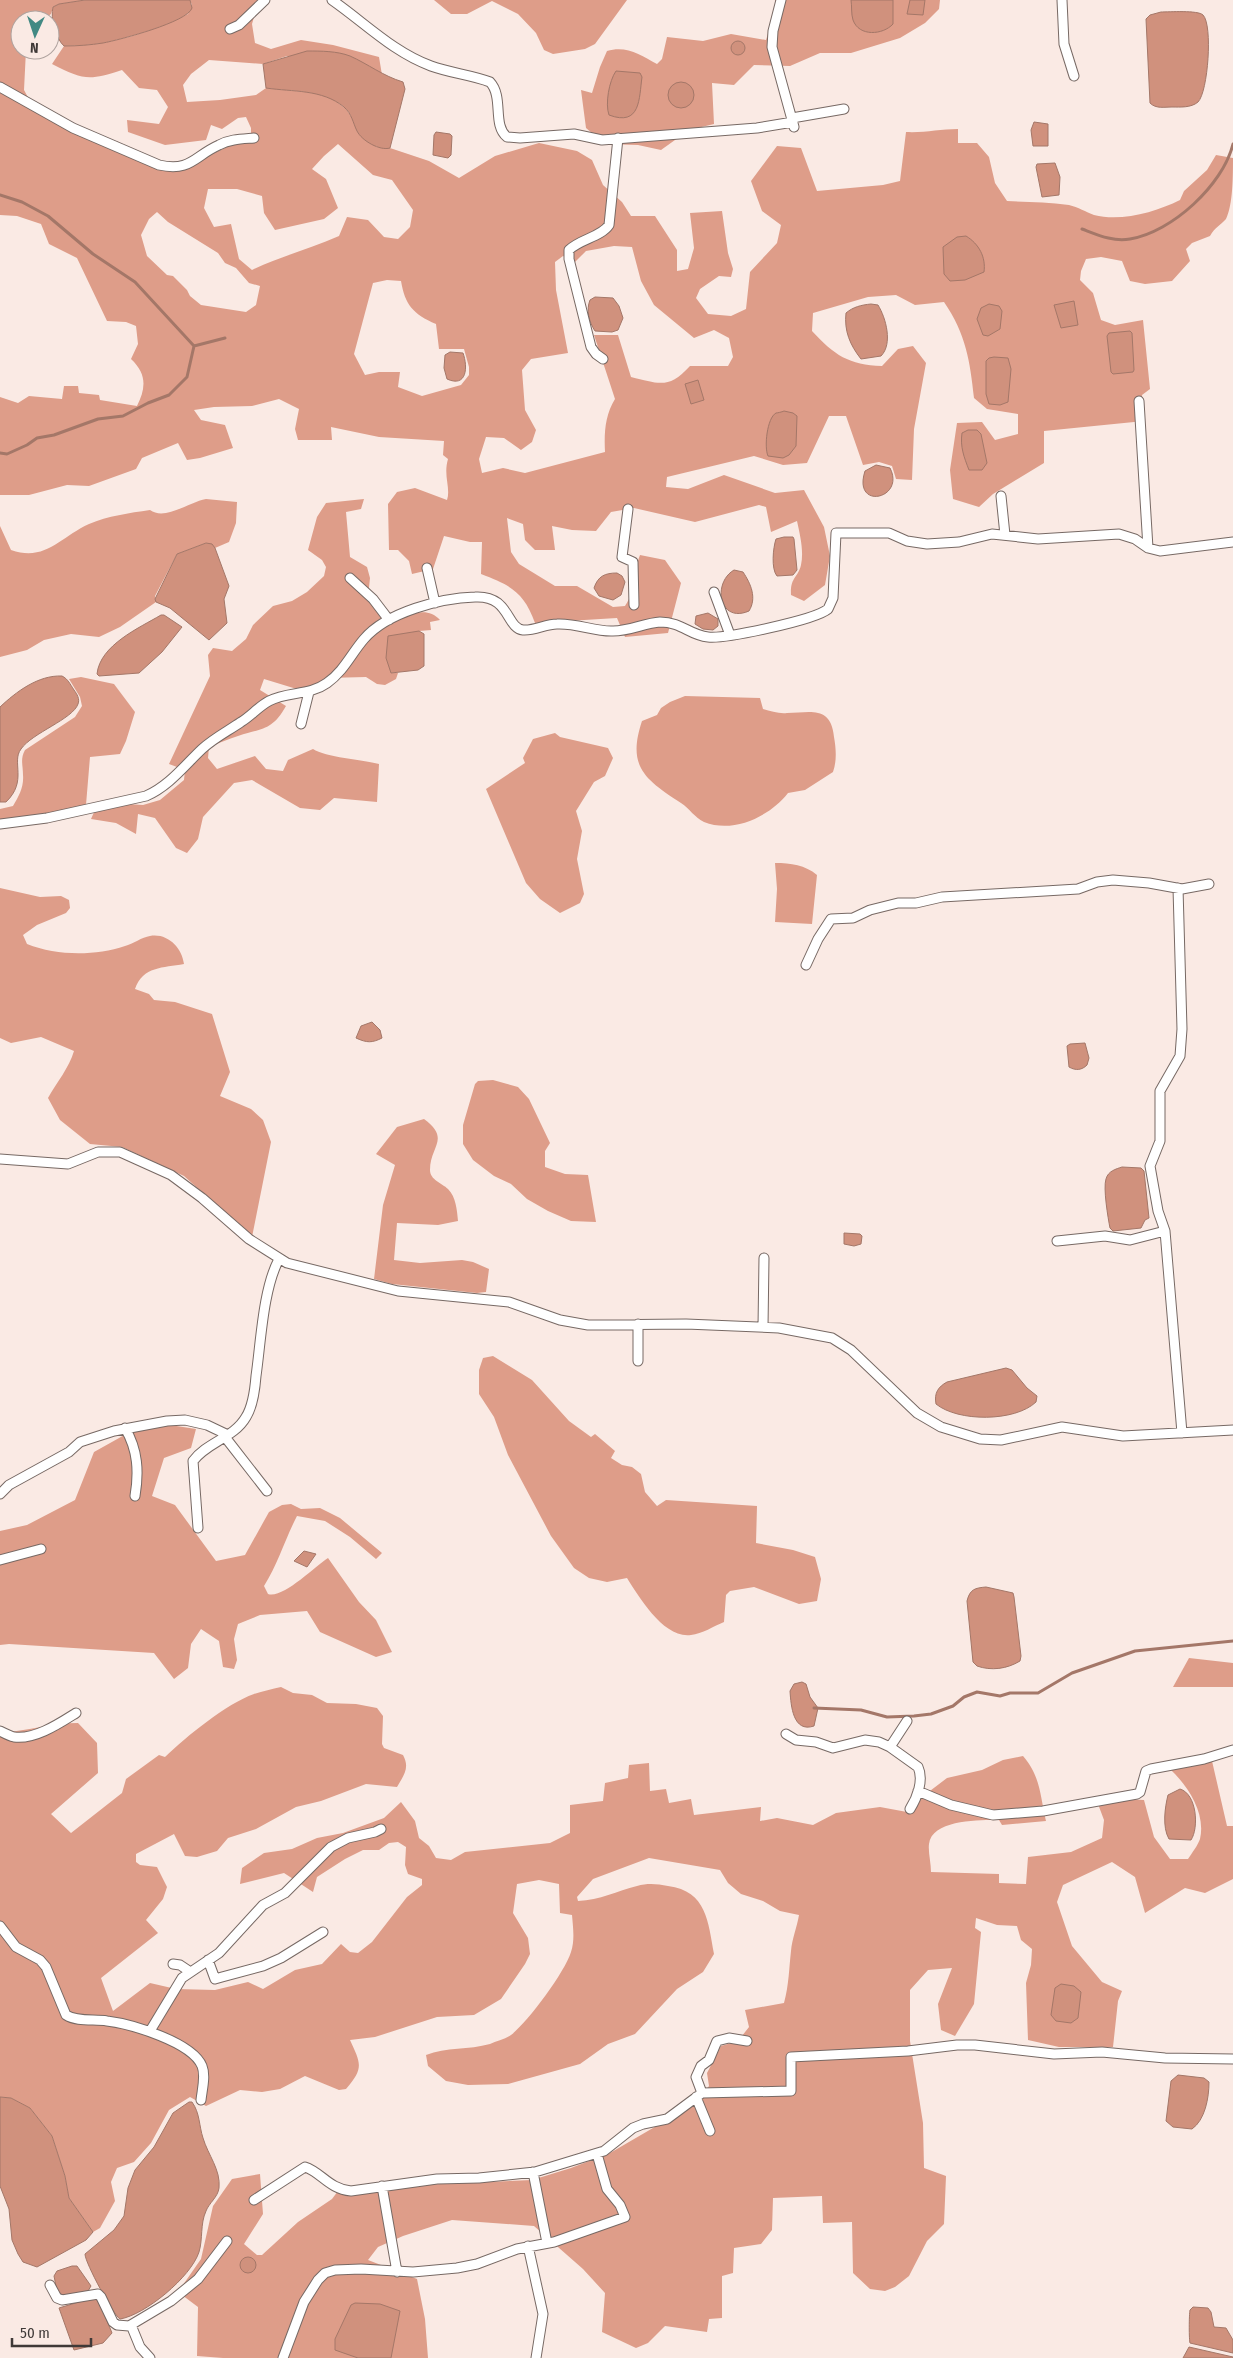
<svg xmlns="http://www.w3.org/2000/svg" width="1233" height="2358" viewBox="0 0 1233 2358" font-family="'Fira Sans Condensed',sans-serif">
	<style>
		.forest { fill: #de9d89; fill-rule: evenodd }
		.water { fill: #d0917d; stroke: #a47768 }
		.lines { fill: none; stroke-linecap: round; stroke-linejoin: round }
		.stream { stroke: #a47768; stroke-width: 3 }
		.minor-casing { stroke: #776964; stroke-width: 11 }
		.minor { stroke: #fff; stroke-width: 9 }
	</style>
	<rect width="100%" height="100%" fill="#faeae4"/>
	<path class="forest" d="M0,0h85l-26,4 -6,3 -2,7 -7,5 -14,-2 -1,3h-9v30h6l-2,40 7,13 43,25 41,15 34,22 23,7 64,-29 15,-2v-13l-5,-11 -8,1 -16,11 -11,-4 -5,15 -41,5 -37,-13 -1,-12 32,4 9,-17 -11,-17 -18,-2 -17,-18c-34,11 -38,10 -70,-6l12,-18c44,0 85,-13 124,-32l4,-9 -2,-5h69l-7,24 3,19 16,6 30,-9 32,5 46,12 3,18 -33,-19h-62l-24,8 -54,-4 -18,14 -8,11 4,17 33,-2 36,-5 10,-7 50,5 16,5 14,11 9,13 3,10 19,15 13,1 39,13 30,17 36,-22 44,-13 38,8 15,9 11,25 19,17 9,14h24l22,34v21l11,-2 6,-21 -4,-35 32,-2 6,42 5,16 -2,8 -12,-1 -19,13 -4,9 12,16 23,2 15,-7 4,-37 27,-29 4,-18 -19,-14 -11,-30 26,-35 24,2 16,43 66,-6 17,-4 6,-49c18,1 34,-3 52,-3v14h19l12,14 6,26 12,18c21,1 41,1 62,4 9,2 17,7 25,10 27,7 62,-3 86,-15l4,-9 23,-21 9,-15 17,3c0,18 0,47 -7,61 -6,7 -11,8 -16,17l-18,7 -6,6 4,12 -18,20 -27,3 -15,-3 -8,-20 -21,-4 -15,2 -5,12 -1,9 13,13 8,27 14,5 28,-5 7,69 -8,6 2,26 -100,10v32l-51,31 -14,13 -26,-8 -3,-29 7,-47 25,-1 13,18 23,-6v-20l-31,-5 -13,-11c-4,-37 -8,-64 -30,-96l-29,3 -19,-10 -28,2 -55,16 -1,18c22,24 37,34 70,35l16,-17 15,-3 13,17 -12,66 -2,51 -16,-1 -4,-13 -13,-4 -16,3 -17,-49h-17l-22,47 -24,2 -29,-9 -87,21 -1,10 22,2 36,-14 51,18 29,-3 20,37 6,29 -5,29 -21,16 -13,-6c-1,-18 7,-17 10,-30 3,-14 -1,-30 -4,-44l-26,11 -5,-25 -7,-2 -64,17 -61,-14 -23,4 -15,19 -24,-1 -20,-4 3,24h-20l-10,-10 -2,-16 -16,-6 4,34 8,12 36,22h22l36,21 12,-1c12,-18 8,-33 15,-51l25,5 16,23 -13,50 -43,4 -8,-19 -82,5c-11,-31 -25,-38 -54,-49l1,-32h-12l-26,-6 -11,33 -21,5 -3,-13 -11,-11h-9l-1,-46 9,-12 18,-4 32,12c4,-12 -4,-24 1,-41l-5,-4 1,-14 -65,-4 -48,-10 1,13h-34l-3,-11 4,-20 -20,-10 -27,7 -38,1 -20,3 7,10 24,5 8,23 -33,10 -13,2 -9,-17 -36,15 -6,11 -47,17 -22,-1 -38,10h-29v-98l18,6 11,-7 33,3 2,-13h14l1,7 20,2 1,5 37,6c9,-18 10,-32 -6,-47l7,-15 -2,-18 -10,-4 -19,-1 -30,-63 -28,-14 -8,-20 -24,-8 -17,-1zM338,144l35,31 19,5 21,30 -3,17 -12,12 -14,-2 -16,-17 -21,-3 -8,19c-29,13 -58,20 -87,34l-13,-11 -8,-35 -17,3 -10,-19 4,-19h29l25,7 2,17 11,17 49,-11 14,-11 -12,-29 -14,-10 12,-13zM157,212l11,10 50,31 7,10 11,5 13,15 11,3 -4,19 -10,7 -45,-7 -11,-9 -3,-6 -14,-14 -6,-1 -20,-19 -6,-21 8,-16zM614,246l18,1 9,34 13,24 40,33 20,-8 15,8 4,19 -5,9h-38c-21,23 -30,18 -59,11l-13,-42h-24l21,64c-10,16 -11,34 -10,53l-80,21 -22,-5 -21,5 -3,-14 7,-22 18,1 17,12 11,-8 4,-12 -11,-20 -3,-40 9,-11 37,-6 -12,-63 -1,-28 8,-6 12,6 11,-11zM387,280l14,1c4,24 12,33 35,43l3,25h25l5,18v8l-8,10 -39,11 -24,-9 2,-15h-21l-14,3 -11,-21 19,-71z
		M434,0h193l-32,44 -10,5 -32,5 -9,-4 -8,-17 -18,-19 -26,-13 -25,13h-16z
		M775,0h165l-1,9 -14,14 -25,15 -49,15h-31l-30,13 -36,-1 -20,20 -22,-2 2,41 -25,6 -28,20 -23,-5 -33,-1 -19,-16 -5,-38 11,3 8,-26 7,-16c19,-6 34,4 50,13l5,-5 5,-22 36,4 28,-7 35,6 9,-28z
		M206,499l31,3 -1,21 -7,19 -14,6 -9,-5 -29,11 -22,42 1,6 -36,25 -21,10 -28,-3 -27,6 -17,10 -27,7v-131l11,24c35,12 49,-13 78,-26 19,-8 40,-11 61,-14 15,11 39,-8 56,-11z
		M364,499l-3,10 -15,3 4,45 17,10 3,11 -2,19 24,24c16,-6 35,-16 48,-1l-10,2 1,8 -12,1 -28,42h7l-2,6 -11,6 -8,-1 -11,-7 -39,1 -12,10 -15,2 -36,-11 -4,11 26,16c-14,25 -24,22 -48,30 -10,3 -19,7 -29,11l-1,11 9,11 38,-13 11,13 17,2 5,-11 25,-11c12,8 50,11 66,15l-2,38 -43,-4 -14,12 -20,-2 -48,-28 -18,3 -31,34 -5,22 -11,14 -11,-5 -21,-30 -17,-4 -2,20 -20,-11 -25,-4 4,-9 32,-6 16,1 17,-5 24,-20 1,-10 -16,-6 41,-88 -2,-21 5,-7 19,3 14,-12 7,-14 20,-19 19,-5 15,-9 17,-16 2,-9 -4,-7 -14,-10 9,-33 9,-14z
		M81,677l33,7 21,28 -9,29 -6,13 -30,3 -4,48 -68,15 -18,-1v-10l13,-3c6,-10 11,-19 10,-31 0,-10 -3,-16 2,-25l50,-33 7,-11 -2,-9 -11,-18z
		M685,696l75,2 3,11c8,2 16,5 24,4 23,0 44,-8 47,24 2,11 3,24 -1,35l-28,18 -17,3c-18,23 -54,41 -84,29 -10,-5 -14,-13 -23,-19 -37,-24 -54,-37 -39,-82l15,-6 4,-7 9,-6z
		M555,733l5,4 48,11 5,10 -8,18 -11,6 -18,29 6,20 -5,28 7,35 -4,9 -20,10 -20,-14 -14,-16 -40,-94 39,-26 -2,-5 10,-19z
		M775,863c16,0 30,2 42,12l-5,49 -37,-2 2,-33z
		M0,888l40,9 21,-1 8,4 1,8 -4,5 -29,12 -14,10 4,9c30,12 68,12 98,2 8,-2 17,-9 25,-10 18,-3 32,12 34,28 -21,4 -41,2 -49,25l14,5 5,6 21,2 37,12 18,58 -10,24 31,13 12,11 8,22 -19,95 -68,-61 -62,-29 -32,-3 -30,-24 -12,-22c9,-16 21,-30 26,-47l-33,-14 -30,6 -11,-5z
		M493,1080l25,7 11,12 21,44 -5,8v16l20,7 23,1 8,47 -25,-1 -23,-10 -21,-12 -16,-15 -17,-8 -21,-16 -10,-16v-19l12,-41 3,-3z
		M424,1119c27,20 6,27 6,51 0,10 12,13 18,19 8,8 9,21 10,32l-20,4 -41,-2 -3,37 26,3 42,-3 11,2 16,7 -3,23 -9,1 -85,-9 -18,-5 9,-74 12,-40 -19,-11 21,-27z
		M493,1356l39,24 37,41 22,16 4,-3 20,17 -4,7 11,7 10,2 9,7 4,18 12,14 9,-6 91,6 -1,37 37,7 22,7 6,22 -4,22 -18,3 -45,-17 -24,4 -4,4 -2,27c-10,4 -22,12 -33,13 -27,4 -52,-38 -64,-57l-20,4 -18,-4 -15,-10 -23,-32 -43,-81 -14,-38 -15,-23v-24l4,-12z
		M170,1425l26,4 -5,19 -27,10 -12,38 23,9 41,56 29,-6 24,-43 13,-7 9,-1 10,5 19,-1 20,10 42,35 -6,6 -26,-22 -25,-16 -28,-5c-12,23 -19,48 -33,70l4,8c15,5 46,-27 60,-36l31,44 17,18 16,32 -16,5 -56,-25 -13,-21 -47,4 -22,9 -4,15 3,21 -3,9 -11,-2 -4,-26 -18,-12 -10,15 -3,24 -14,11 -20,-26 -145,-9 -9,1v-114l27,-6 48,-25 19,-48 34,-19z
		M1189,1658l44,5v24h-60z
		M281,1687l12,6 19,2 15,8 29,1 21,4 6,8 -1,28 2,4 19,7c7,13 1,20 -6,32l-31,-3 -45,17 -25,6 -40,22 -28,9 -11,13 -20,6 -12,-1 -11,-22 -38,20v8l4,3 17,2 10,20 -4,12 -17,21 12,13 -57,45 12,33 37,-28 26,6 39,1 33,-8 15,7 32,-19 27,-6 19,-20 9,8 8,1 14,-11 35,-45 15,-12v-6l-14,-5 -3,-9 1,-18 -8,-5 -9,1 -10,7h-16l-18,9 -28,18 -4,15 -29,-19 -44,11 2,-16 22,-15 28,-4 25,-11 26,-5 41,-15 17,-16 14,19 4,17 10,8 7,12 15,2 14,-8 85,-9 20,-10v-28l33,-4 2,-18 23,-5 1,-13 20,-2 1,28 16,-2 3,14 22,-4 3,16 67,-8 -1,14 17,-3 36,7 23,-12 44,-6 27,5 15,-15 25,-19 35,-8 21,-10 20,-4c18,21 17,40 23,65l-44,4 -3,-5c-18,0 -67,-1 -70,24 -1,8 2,19 2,28l68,2v9l27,1 2,-27 43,-5 31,-14 2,-18 -6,-16 24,-5 22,1 10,37 16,22h18c4,-6 10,-14 12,-20 6,-26 -12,-53 -30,-70l42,-8 15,65h6v53l-28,14 -20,-5 -40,25 -10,-36 -23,-15 -49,23 -6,17 15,44 30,36 20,9 -4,10 -5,46h-54l-31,-7 -2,-57 5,-18 1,-16 -11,-9 -4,-14 -20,-1 -21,-7 -1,10 6,4 -7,72 -19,32 -14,-6 -3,-26 14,-36 -24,2 -18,20v51l13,82 1,45 22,8 -2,48 -17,17 -18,35 -14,11 -10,4 -15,-2 -17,-16 -1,-51 -29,1 -1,-27 -49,2 -1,32 -11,14 -27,4 -1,25 -11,3v42l-13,1 -2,13 -42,-6 -17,17 -12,5 -34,-16 3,-39 -22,-24 -49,-43 -82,-6 -49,16 -25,11 -10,13 49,19 8,40 3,39h-205l-26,-2 1,-49 -20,-15 23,-33 12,-53 19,-27 28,-5 3,40 -19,30 13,11h5l36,-33 34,-23 6,-8 79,-6 115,-5 39,-12 39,-15 86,-50 13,-17 -2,-13 14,-27 17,-5 11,-14 -4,-17 39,-7c5,-18 5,-35 7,-52 1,-12 6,-24 8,-36l-19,-4 -17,-10 -22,-7 -13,-11 -8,-13 -71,-12 -56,21 -16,18 1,4c22,-1 39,-10 59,-15 11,-3 20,-2 31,0 39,5 40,36 46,68l-11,18 -26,17 -42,45 -27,10 -28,20 -72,20 -40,1 -22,-4 -18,-15 -2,-11c20,-8 43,-5 64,-11 6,-3 15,-5 21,-9 16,-12 54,-63 60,-83 4,-12 2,-25 1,-37l-12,-2 -1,-29 -20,-4 -22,4 -4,29 15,25 2,16 -5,10 -24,35 -27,16 -37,2 -62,20 -25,3c11,24 14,28 -4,49l-7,1 -34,-14 -25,13 -18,3 -22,-2 -34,16 -16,-9 -21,13 -18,33 -17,19 -17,6 -6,14 4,19 -15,27 -7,4 -24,-34 -4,-22 -13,-40 -22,-28 -19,-10 -11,-1v-364c27,-2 52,-10 78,-10l19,20 1,30 -47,41 20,19 51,-40 4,-14 33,-24 6,2c22,-21 61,-53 89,-63 9,-3 18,-5 27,-7z"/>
	<path class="water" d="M85,0h105l2,8c-4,14 -73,32 -89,35 -13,2 -25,3 -39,3 -8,-7 -14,-28 -11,-39l6,-3z
		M851,0h42v24c-10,11 -34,13 -40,-4 -2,-6 -1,-14 -2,-20z
		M910,0h15l-2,15 -16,-1z
		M1161,12c8,0 37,-2 42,3 10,10 5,77 -5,87 -7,6 -18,5 -26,5 -8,0 -16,2 -22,-4l-4,-84 4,-4z
		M731 48a7 7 0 1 1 14 0a7 7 0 1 1-14 0Z
		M307,51c14,0 30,0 43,5 18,8 33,20 53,26l2,7 -15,59c-10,3 -28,-7 -33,-17 -4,-8 -5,-17 -13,-24 -22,-18 -51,-15 -78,-19l-3,-24z
		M616,71l24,2 2,4c-3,21 -1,50 -33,38 -4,-11 0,-34 7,-44z
		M668 95a13 13 0 1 1 26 0a13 13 0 1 1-26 0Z
		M1034,122l14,2v22h-15l-2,-16z
		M436,132l14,2 2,2 -1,19 -3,3 -15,-3 1,-20z
		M1055,163l5,14 -1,18 -17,2 -6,-30 1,-3z
		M966,236c13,8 20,21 18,36l-19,8 -15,1 -6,-7 -1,-27 14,-10z
		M595,297l18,1 6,8 4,12 -5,12 -6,2 -17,-1c-6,-9 -9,-21 -5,-31z
		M1074,301l4,24 -17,3 -7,-23z
		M871,304l7,1c8,13 15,39 3,51l-20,3c-11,-14 -17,-28 -15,-46 7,-6 15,-8 25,-9z
		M989,304l10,2 3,5 -2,18 -12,7 -5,-1 -6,-16 4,-11z
		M1130,331l2,2 2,37 -1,2 -20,2 -2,-2 -4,-36 2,-3z
		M450,352l13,1c5,14 4,35 -16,26l-3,-11 1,-13z
		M994,357l14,1 3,11 -3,33 -8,3 -11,-1 -3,-10v-33l3,-3z
		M698,380l6,20 -13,4 -6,-20z
		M784,411l9,2 4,3 -1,30 -7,9 -6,3 -15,-2c-4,-9 -1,-38 8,-43 1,0 6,-1 8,-2z
		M968,430h9l4,4 6,29 -5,7h-13c-5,-13 -9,-23 -7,-37z
		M876,465l14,3c16,31 -38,43 -25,3z
		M784,537h9l1,2 3,31 -4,5 -16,1c-6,-7 -4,-28 -1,-37z
		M206,543l6,1 3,4 14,38 -5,13 3,24 -18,17 -39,-32 -14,-6 -1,-3 22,-45z
		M734,570l9,2c8,12 14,26 6,39 -30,13 -37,-28 -15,-41z
		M617,573l5,3 3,6 -4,13 -8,5 -14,-4 -5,-8c4,-12 11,-15 23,-15z
		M708,613l10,6v7l-5,4 -10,-1 -8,-5 1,-8z
		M161,615h3l18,12 -20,25 -23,21 -40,3 -2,-2c3,-29 42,-46 64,-59z
		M419,631l5,3v32l-6,4 -27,3 -5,-15 2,-22z
		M62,676c6,3 8,8 12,14 3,4 6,9 4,14 -5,15 -46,29 -57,45 -10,13 7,32 -15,53h-6v-95c16,-15 38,-32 62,-31z
		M372,1022l8,8 2,8c-10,5 -15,5 -26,0l5,-12z
		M1085,1043l4,15 -2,7c-5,5 -11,6 -18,2l-2,-21 3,-2z
		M1122,1167l19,1 3,3 5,47 -4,2 -4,8 -28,3 -3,-3c-2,-10 -7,-40 -4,-49 2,-8 10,-10 16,-12z
		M844,1233l16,1 2,2 -1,8 -7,2 -10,-2z
		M1006,1368l6,2 15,18 10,8 -1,6c-21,20 -78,20 -100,2 -2,-11 2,-17 11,-22z
		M304,1551l12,3 -9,13 -13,-6z
		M986,1587l27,6 1,4 7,59 -1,5c-13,8 -29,10 -43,5l-4,-4 -6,-61c3,-12 8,-13 19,-14z
		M802,1682l4,2 4,13 8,11 -4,18c-21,7 -23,-20 -24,-35l4,-7z
		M1180,1789c17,5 19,39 11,51l-22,-1c-7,-12 -4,-32 -1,-44z
		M1061,1984l13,2 7,6 -3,26 -7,5 -15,-2 -5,-6 4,-27z
		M1178,2075l26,3 5,4c0,16 -4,38 -17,47l-19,-2 -7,-6 5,-40z
		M0,2097l11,1 19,10 22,28 13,40 4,22 24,34 -7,8 -49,27 -14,-5 -5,-8 -6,-14 -3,-31 -9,-23z
		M189,2102h3c8,11 7,24 11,36 5,17 18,32 16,50 -1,9 -10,15 -13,23 -6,13 -3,28 -7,41 -8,25 -54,63 -79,67 -6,-3 -35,-56 -35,-65l29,-24 10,-14 4,-28 7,-18 19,-23 19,-34z
		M240 2265a8 8 0 1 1 16 0a8 8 0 1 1-16 0Z
		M72,2266h5l14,20 -3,5 -22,6 -9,-6 -3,-15 3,-5z
		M92,2298l7,3 13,32 -9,10 -29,7 -15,-42z
		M355,2303l25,1 20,7 -9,47h-33l-23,-8v-11l16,-34z
		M1193,2307l15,1 3,4 3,15 12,1 7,12v13l-43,-10c-1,-3 -1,-28 0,-33z
		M1189,2347l44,10v1h-50z"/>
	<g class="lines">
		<path class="stream" d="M0,195l22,7 26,14 45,38 42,28 59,64
			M1082,229c16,6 31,13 48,10 42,-7 93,-54 103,-95
			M0,453l7,1 20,-9 10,-7 17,-3 44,-16 25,-3 25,-13 21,-8 18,-18 7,-31 31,-8
			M814,1708l47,2 26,7 27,-1 17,-2 22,-8 11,-9 13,-5 23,4 10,-3h28l34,-20 63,-22 98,-10"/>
		<g class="minor-casing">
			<path id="minor" d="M332,0c33,23 61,52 99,66 19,7 41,9 59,16 14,15 2,43 17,55l13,1 54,-4 28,6 155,-12 36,-6
				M781,0l-8,31 -1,16 22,80
				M1062,0l2,44 10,32
				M230,29l9,-4 26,-25
				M0,87l73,41 86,37c32,7 35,-9 60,-20 11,-6 23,-6 35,-7
				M792,118l52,-9
				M603,359l-7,-5 -5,-7 -22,-88v-9c11,-11 32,-13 40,-25l9,-87
				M1139,401l9,147
				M1001,496l4,39
				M628,509l-6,48 11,5 1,43
				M427,568l8,35
				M350,578l23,21 16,21
				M714,592l16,43
				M301,724l8,-32
				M0,824l47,-6 99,-22c23,-10 38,-30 56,-47 12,-11 26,-18 39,-27 10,-6 17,-15 28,-21 19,-10 40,-5 58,-18 17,-12 24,-29 37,-44 23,-27 77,-41 111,-42 35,-2 31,31 48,33 11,1 23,-6 34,-6 19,-1 36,7 54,7 17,1 33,-8 49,-9 22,0 29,13 48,15 17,2 107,-17 120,-28l5,-11 3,-65h53l18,8 20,3 32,-2 33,-8 46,5 81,-5 16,5 13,9 12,3 73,-9
				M1178,888l4,141 -2,27 -20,35v50l-10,25 8,45 7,20 17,202
				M806,965l12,-26 13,-20 22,-1 17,-8 28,-7h18l26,-6 136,-8 19,-7 16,-2 36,3 33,6 27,-5
				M0,1159l68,5 30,-12h22l51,23 31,23 47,41 38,24 111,28 111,11 51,18 28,5 98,-1 93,4 53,10 19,12 66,63 24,14 39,12 21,1 61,-13 61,9 110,-6
				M1057,1241l48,-5 25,4 35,-9
				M638,1324v37
				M763,1327l1,-69
				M125,1428c13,22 14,44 10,68
				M225,1437l42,54
				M0,1494l9,-9 60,-33 11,-10 34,-11 53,-10 18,-1 22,5 21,10
				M198,1528l-5,-67c14,-19 41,-23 53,-44 7,-11 9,-28 10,-41 5,-35 7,-87 23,-117
				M0,1560l41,-11
				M0,1731c4,2 10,5 14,6 21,3 46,-14 62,-24
				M786,1734l10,6 20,2 17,6 32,-8 14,2 11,5 28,20c6,13 -1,31 -8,42
				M890,1747l17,-26
				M918,1791l33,14 42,10 50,-4 94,-17 3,-2 6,-21 5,-2 53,-10 29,-9
				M0,1926l16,21 24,13 6,7 20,48c11,7 28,4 41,6 24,3 85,21 95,45 4,10 0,24 -1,34
				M208,1960l7,19 7,-2 41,-11 18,-8 42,-26
				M173,1964l7,1 9,6
				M150,2031l32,-53 37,-25 44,-48 22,-12 46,-46 17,-9 27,-6 6,-3
				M702,2093l-6,-16 5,-11 8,-6 8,-19 12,-3 18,3
				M696,2097l14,34
				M533,2172l14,71
				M382,2186l15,86
				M254,2200l51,-33c16,5 24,22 46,24l86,-12 42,-1 56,-6 69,-21 29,-23 10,-4 24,-5 35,-26 89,-2v-34l117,-6 49,-6h18l79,9 48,-2 63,6 68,1
				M528,2246l15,68 -7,44
				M50,2285l7,13 5,2 36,-6 3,3 12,25 4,3 12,1 42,-25 27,-22 29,-38
				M131,2325l9,22 10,11
				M283,2358l21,-56 14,-22 7,-7 10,-3 26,-1 52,3 44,-4 20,-4 40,-15 37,-7 71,-25 -5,-12 -13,-16 -10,-35"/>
		</g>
		<use href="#minor" class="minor"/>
	</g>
	<g transform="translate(35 35) rotate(183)"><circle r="24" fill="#faeae4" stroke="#afa39f"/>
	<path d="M0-4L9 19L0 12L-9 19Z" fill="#428983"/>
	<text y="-8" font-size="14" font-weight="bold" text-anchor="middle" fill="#3f3937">N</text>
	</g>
	<path d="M12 2338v8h79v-8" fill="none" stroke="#3f3937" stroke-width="2.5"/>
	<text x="20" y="2338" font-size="15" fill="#3f3937" stroke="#faeae4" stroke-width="4" paint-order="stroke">50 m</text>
</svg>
